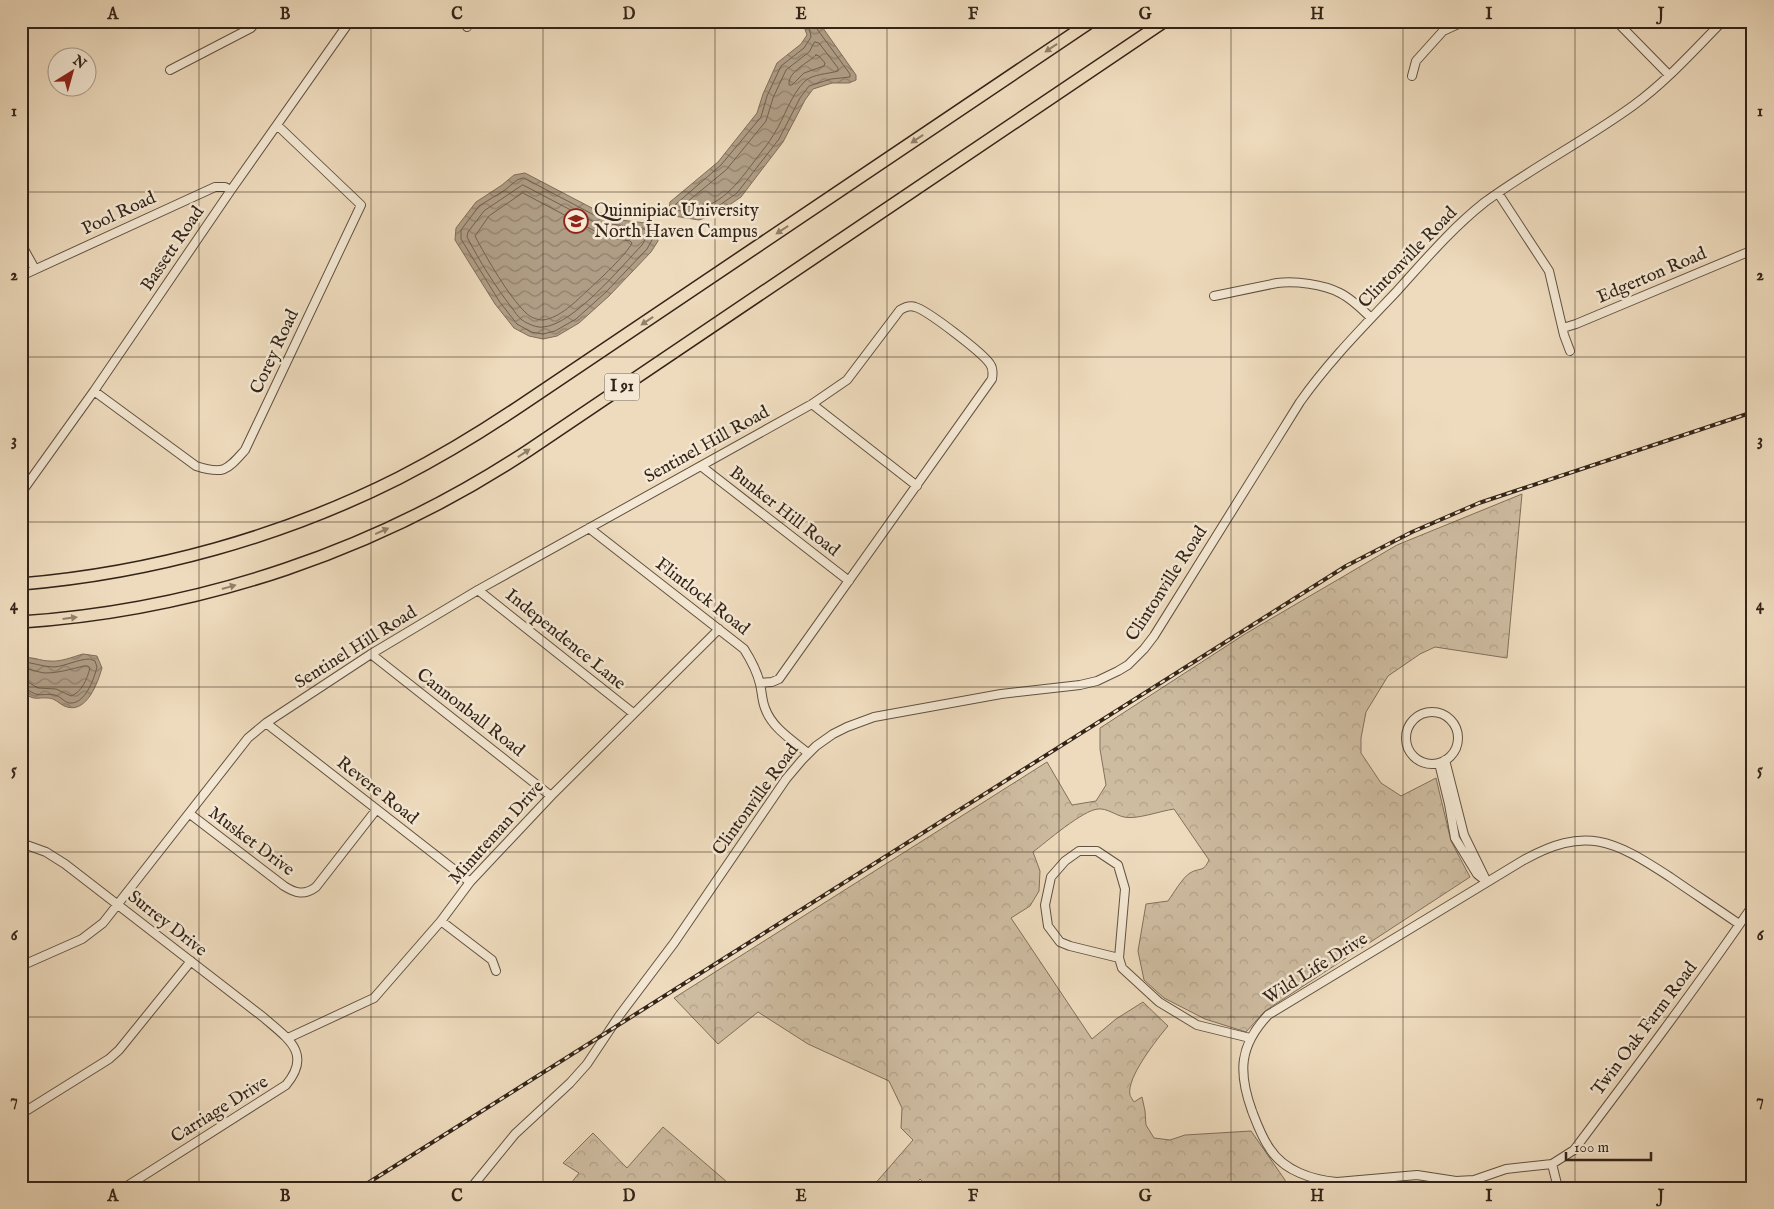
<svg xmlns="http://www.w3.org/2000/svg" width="1774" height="1209" viewBox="0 0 1774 1209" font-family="'IM FELL English',serif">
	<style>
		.forest { fill: url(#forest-crowns); stroke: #81705c }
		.water { fill: url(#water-waves); stroke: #7e6d59 }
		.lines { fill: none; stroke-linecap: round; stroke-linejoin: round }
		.shore { stroke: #72604e; stroke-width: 1 }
		.minor-casing { stroke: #625241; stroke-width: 10 }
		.highway-casing { stroke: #342418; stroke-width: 14 }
		.minor { stroke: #f4e8d4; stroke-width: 8 }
		.highway { stroke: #eedbbd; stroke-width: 11 }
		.rail-casing { stroke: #342418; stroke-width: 4 }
		.rail { stroke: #f4e8d4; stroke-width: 2; stroke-dasharray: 5.5; stroke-linecap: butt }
		.oneway { fill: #91806a }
		.grid { fill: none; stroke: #342418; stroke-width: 1; stroke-opacity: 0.55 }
		.labels { text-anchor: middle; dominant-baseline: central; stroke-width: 5; stroke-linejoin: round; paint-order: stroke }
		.shield { fill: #f4e8d4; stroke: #6e5f50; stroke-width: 1 }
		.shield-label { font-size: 16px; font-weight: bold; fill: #342418 }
		.poi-label { font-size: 18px; fill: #342418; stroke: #f4e8d4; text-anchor: start }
		.street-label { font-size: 18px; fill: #342418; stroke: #f4e8d4 }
		.neatline { fill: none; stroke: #342418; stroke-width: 2 }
		.grid-label { font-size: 16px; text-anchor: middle; font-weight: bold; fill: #342418 }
	</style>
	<defs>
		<pattern id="forest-crowns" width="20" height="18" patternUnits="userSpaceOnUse" patternTransform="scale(1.25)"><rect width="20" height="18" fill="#cebca1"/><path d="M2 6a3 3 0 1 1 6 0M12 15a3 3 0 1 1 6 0" fill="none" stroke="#b2a18a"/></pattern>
		<pattern id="water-waves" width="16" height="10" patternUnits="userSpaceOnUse" patternTransform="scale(1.25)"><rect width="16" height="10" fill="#af9d85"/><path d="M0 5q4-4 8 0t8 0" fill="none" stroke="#8f806c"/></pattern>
	</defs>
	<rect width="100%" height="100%" fill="#eedbbd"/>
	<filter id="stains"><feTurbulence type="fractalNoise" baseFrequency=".004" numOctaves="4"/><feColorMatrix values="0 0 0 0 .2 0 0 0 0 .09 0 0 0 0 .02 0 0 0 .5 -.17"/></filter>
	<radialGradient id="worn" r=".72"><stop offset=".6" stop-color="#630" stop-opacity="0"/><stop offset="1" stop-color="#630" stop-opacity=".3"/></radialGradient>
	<path class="forest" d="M1522,494l-15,164 -72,-11 -15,7 -32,22 -22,36 -5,26v15l20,30 20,13 35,-18 15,63 19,36 -205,134 -19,21 -41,-13 -41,-21 -20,-18 -6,-29 8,-47 22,-3c5,-7 15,-24 22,-28 10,-6 13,0 19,-13l-35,-51c-14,2 -38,11 -50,8 -9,-2 -17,-9 -26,-8 -15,1 -52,33 -65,43l7,19 -1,20 -9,15 -19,12 81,121 24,-20 27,-17 25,24c-11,13 -42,52 -38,69 0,1 4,7 4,7l8,-5 3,14 1,14 8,13 16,2 15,-5 66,-4 34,49 2,8h-358l-9,-9 -8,9h-38l-1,-2 40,-46 -12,-12 1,-20 -13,-27 -81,-37 -50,-32 -40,32 -44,-46 373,-236 25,43 24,-4 10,-16 -6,-36v-21l145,-94 152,-89z
		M663,1127l71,61 -166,-1 11,-14 -16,-10 30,-30 34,35z"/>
	<path class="water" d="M802,21h16l38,54v5l-7,3h-17l-19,6 -8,11 -22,42 -23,30 -19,25 -25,17 -17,6 -25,-4 -5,-5 1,-9 48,-40 39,-49 6,-19 14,-31 24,-19 6,-9z
		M525,173l88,46 32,4 12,9 1,9 -7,11 -42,44 -30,27 -22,13 -14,3 -14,-3 -15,-8 -19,-24 -40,-64 1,-12 20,-26 26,-17 12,-10z
		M83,654l14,2 5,12c-4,14 -15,45 -35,39 -5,-1 -9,-6 -14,-8 -14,-4 -18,5 -32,-9v-32c11,-2 19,3 29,3 11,1 22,-4 33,-7z"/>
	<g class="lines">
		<path class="shore" d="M808,21l3,16 -7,11 -23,18 -14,30 -6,21 -40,48 -45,39 -1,4 1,2 23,4 15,-5 23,-16 42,-54 21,-41 9,-12 22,-7 19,-2v-3l-33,-45 -3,-8
			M815,42l4,1 19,25v3c-10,3 -25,3 -33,10 -15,15 -20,36 -31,53 -5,9 -12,17 -18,25 -16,21 -39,55 -69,47v-4l39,-32 40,-49 7,-23 13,-28 23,-18z
			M816,55l3,1 6,7 -1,3 -20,7 -12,12h-3c-1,-14 18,-21 27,-30z
			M524,178l87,46 32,4 9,8v4l-5,9 -41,43 -30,27 -21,12 -12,3 -12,-2 -14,-8 -18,-23 -38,-62v-9l18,-24 26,-16 12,-10z
			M523,185l86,45 32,4 5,4 -4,7c-21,22 -69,80 -99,82 -6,1 -15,-3 -21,-7 -4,-3 -7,-8 -10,-12 -17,-22 -32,-46 -45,-71l1,-5 16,-21z
			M523,193l83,44 24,4 2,2c-6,12 -33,37 -44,47 -12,11 -28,28 -45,30 -6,0 -13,-3 -17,-7 -17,-16 -40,-56 -51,-77l14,-20z
			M21,662c12,0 21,5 33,5 12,-1 24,-8 36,-8l5,2 2,6c-3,12 -12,38 -28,36 -5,-1 -9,-7 -14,-8 -6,-2 -13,1 -20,-1 -5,-2 -8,-6 -14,-7
			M21,669c9,-1 15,3 24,4 14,0 26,-4 39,-7h4l2,2c-3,11 -8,24 -19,28l-15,-7 -18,-1 -10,-6 -7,-1"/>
		<g class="minor-casing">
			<path id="minor" d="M465,21l2,6
				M1616,21l53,54
				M170,70l81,-42 6,-7
				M1412,76l4,-15 27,-30 22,-10
				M1498,193l51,78 15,64 6,16
				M21,244l14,25
				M21,276l194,-89h10l6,3
				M1214,296l63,-13c19,-2 46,1 63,10 12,6 22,16 31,25
				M1563,328l13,-4 177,-74
				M94,391l102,75c28,9 31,4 49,-16l116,-245 -84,-80
				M812,404l105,82
				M701,466l148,115
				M21,493l73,-102 137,-201 119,-169
				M589,528l155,121c7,11 13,22 16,35 2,8 2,17 5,24 7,20 27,32 43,45
				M478,590l155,123
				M371,654l180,142
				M1406 738a26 26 0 1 1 52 0a26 26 0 1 1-52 0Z
				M266,723l204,159
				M1445,760l19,75 22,45
				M1439,763l10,41 6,34 22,36 10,8
				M190,814l94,72c11,7 20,10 32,1l60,-77
				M21,843l25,9 19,12 198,153c24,21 50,36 23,68l-162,103
				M1079,851h18l21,14 7,24 -6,69 -49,-12 -10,-4 -12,-16 -3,-21 6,-28 14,-16z
				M441,921l51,39 4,11
				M1739,924c-23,-16 -46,-31 -69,-47 -57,-37 -84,-52 -148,-16l-254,154c-29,31 -30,57 -16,96 5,13 10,27 18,38 14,22 43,31 67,33l80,-7 39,6 18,-1 32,-11 46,-5 22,-14c61,-81 122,-162 179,-245
				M1119,958l3,10 37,34 38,23 53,13
				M21,966l61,-27 21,-16 145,-185 18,-15 105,-69 107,-64 334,-186 35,-24 53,-70c5,-3 10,-5 15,-3 12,3 68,46 75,57 3,4 3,9 2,15l-213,300 -7,3 -12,1
				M288,1038l86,-40 67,-77 29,-39 81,-86 168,-167
				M21,1114l88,-55 10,-9 72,-89
				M1552,1164l6,24
				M471,1188l44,-54 55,-51 17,-19 32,-48 55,-73 112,-164 16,-19 14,-14 17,-12 14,-7 27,-10 127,-23 79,-9 17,-4 21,-10 10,-6 16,-16 10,-13 146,-234c28,-40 63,-75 97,-111 28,-31 55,-63 88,-89 48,-35 101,-62 149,-97 33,-24 60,-55 89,-84"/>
		</g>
		<g class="highway-casing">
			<path id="highway" d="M21,584c131,-11 261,-47 378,-106 43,-22 84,-47 124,-74l569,-383
				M21,622c181,-12 357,-72 508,-172l636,-429"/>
		</g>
		<use href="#minor" class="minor"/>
		<use href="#highway" class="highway"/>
		<g class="rail-casing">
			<path id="rail" d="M360,1188l986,-622 66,-34 67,-29 274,-91"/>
		</g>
		<use href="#rail" class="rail"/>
	</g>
	<defs><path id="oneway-solid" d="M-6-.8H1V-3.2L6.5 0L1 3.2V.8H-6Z" transform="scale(1.25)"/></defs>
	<g class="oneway">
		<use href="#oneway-solid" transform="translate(1051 48) rotate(146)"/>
		<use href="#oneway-solid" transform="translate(917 139) rotate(146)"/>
		<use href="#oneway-solid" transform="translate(782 230) rotate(146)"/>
		<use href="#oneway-solid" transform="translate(647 321) rotate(146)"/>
		<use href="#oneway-solid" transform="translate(524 453) rotate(-34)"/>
		<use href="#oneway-solid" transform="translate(382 531) rotate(-24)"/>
		<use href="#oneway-solid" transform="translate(229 587) rotate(-16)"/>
		<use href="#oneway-solid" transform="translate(70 618) rotate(-7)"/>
	</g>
	<path class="grid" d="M199,21v1167M371,21v1167M543,21v1167M715,21v1167M887,21v1167M1059,21v1167M1231,21v1167M1403,21v1167M1575,21v1167M21,192h1732M21,357h1732M21,522h1732M21,687h1732M21,852h1732M21,1017h1732"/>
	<defs>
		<g id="university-ring" transform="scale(1.25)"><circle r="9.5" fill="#f4e8d4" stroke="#8f2418" stroke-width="1.5"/><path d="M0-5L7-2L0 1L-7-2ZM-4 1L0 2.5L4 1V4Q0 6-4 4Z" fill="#8f2418"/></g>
	</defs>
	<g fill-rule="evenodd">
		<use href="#university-ring" x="576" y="221"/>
	</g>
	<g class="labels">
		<rect class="shield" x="604.5" y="373.5" width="35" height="27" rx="4"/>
		<g class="shield-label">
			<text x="622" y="387">I 91</text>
		</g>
		<g class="poi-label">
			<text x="594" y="211">Quinnipiac University<tspan x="594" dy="21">North Haven Campus</tspan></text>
		</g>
		<g class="street-label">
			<text transform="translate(119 214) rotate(-25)">Pool Road</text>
			<text transform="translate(173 249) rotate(-56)">Bassett Road</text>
			<text transform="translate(1408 258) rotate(-46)">Clintonville Road</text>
			<text transform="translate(1652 276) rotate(-23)">Edgerton Road</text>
			<text transform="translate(275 352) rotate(-65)">Corey Road</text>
			<text transform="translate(707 445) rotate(-29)">Sentinel Hill Road</text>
			<text transform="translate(784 512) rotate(38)">Bunker Hill Road</text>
			<text transform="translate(1167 584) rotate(-57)">Clintonville Road</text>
			<text transform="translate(702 597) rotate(38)">Flintlock Road</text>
			<text transform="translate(565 640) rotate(39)">Independence Lane</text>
			<text transform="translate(356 648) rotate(-32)">Sentinel Hill Road</text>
			<text transform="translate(470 713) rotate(38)">Cannonball Road</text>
			<text transform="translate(377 791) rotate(38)">Revere Road</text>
			<text transform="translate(756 800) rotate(-54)">Clintonville Road</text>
			<text transform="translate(497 833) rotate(-48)">Minuteman Drive</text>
			<text transform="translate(251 842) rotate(37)">Musket Drive</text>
			<text transform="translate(167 924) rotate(38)">Surrey Drive</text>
			<text transform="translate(1316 969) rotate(-32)">Wild Life Drive</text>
			<text transform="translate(1645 1029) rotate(-53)">Twin Oak Farm Road</text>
			<text transform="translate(220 1110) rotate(-32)">Carriage Drive</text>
		</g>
	</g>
	<rect width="1774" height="1209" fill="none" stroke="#eedbbd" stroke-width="55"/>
	<g transform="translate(72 72) rotate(37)"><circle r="24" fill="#f4e8d4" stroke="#a79a89"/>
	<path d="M0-4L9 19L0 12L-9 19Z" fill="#8f2418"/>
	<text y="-8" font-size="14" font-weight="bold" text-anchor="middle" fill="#342418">N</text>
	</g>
	<path d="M1566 1152v8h85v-8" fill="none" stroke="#342418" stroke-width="2.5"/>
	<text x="1574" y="1152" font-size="15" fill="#342418" stroke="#f4e8d4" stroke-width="4" paint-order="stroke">100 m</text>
	<rect x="28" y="28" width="1718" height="1154" class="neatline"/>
	<g class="grid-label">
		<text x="113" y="19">A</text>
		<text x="285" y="19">B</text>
		<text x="457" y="19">C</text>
		<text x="629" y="19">D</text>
		<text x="801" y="19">E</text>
		<text x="973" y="19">F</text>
		<text x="1145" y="19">G</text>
		<text x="1317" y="19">H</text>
		<text x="1489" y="19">I</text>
		<text x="1661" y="19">J</text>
		<text x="14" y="116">1</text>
		<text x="1760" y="116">1</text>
		<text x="14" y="280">2</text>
		<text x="1760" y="280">2</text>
		<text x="14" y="445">3</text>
		<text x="1760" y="445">3</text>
		<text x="14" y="610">4</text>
		<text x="1760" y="610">4</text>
		<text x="14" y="775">5</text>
		<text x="1760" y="775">5</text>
		<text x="14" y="940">6</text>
		<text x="1760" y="940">6</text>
		<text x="14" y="1105">7</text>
		<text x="1760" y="1105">7</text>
		<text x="113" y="1201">A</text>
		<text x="285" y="1201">B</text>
		<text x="457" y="1201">C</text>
		<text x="629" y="1201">D</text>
		<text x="801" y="1201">E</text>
		<text x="973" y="1201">F</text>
		<text x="1145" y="1201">G</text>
		<text x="1317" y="1201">H</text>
		<text x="1489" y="1201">I</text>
		<text x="1661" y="1201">J</text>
	</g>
	<rect width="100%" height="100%" filter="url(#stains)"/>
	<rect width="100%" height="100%" fill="url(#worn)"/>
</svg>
